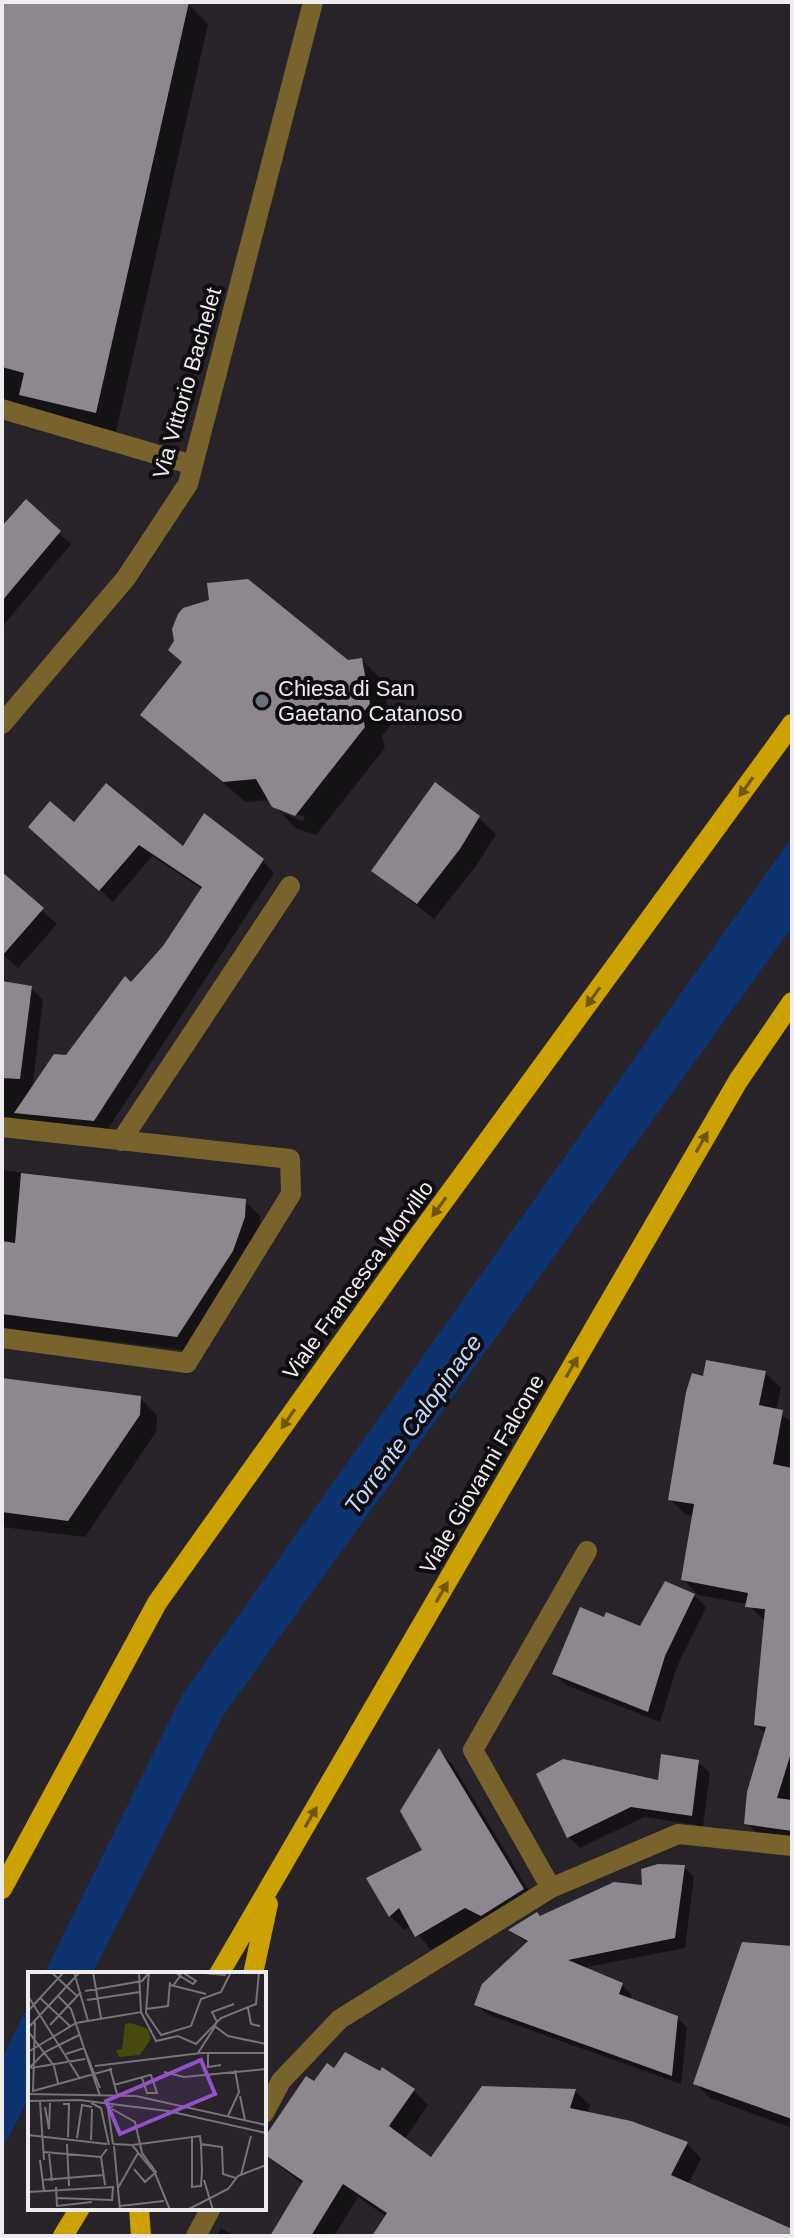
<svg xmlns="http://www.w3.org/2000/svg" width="794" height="2238" viewBox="0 0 794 2238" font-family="Arial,sans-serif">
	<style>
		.water { fill: #0d3370 }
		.shadow { fill: #0007; fill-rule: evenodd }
		.building { fill: #8d888f }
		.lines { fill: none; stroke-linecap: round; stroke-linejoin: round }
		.minor { stroke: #78632c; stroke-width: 20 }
		.major { stroke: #cca104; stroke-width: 20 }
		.oneway { fill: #6e570a }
		.worship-dot { fill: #6b7280; stroke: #0f0d10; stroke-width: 3 }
		.labels { text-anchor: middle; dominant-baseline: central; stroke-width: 8; stroke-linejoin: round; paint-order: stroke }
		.street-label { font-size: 22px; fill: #eeecef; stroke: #0f0d10 }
		.poi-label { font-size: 22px; fill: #eeecef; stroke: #0f0d10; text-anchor: start }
		.water-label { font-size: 24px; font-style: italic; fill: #c2d9ff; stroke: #0f0d10 }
		.inset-road { fill: none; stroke: #777378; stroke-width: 2 }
		.view { fill: #9252c9; fill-opacity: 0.15; stroke: #9252c9; stroke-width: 4 }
		.inset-edge { fill: none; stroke: #eeecef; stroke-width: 4 }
	</style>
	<rect width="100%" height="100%" fill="#272329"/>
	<path class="water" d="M792,837v90l-568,787 -132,260h-48l138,-279z
		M30,2002v93l-28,55v-92z"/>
	<path class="shadow" d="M2,2h176l10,2 20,20 -92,408 -114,-28z
		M26,502l45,42 -69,83v-98z
		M362,660l21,21 7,45 -8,10 3,12 -69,87 -21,-7 -25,-28 -24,2 -104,-87zM282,809l23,8 -2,4 -21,-8z
		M479,818l17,16 -20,32 -42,53 -60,-48z
		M75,824l108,25 79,11 12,13 -168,259 -104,-11v-138l29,5 12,12 -11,90 35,-33 98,-110 38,-57 -51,-34 -39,46 -70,-63z
		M2,875l55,49 -39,44 -16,-14z
		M2,1170l243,31 15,15 -1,17 -67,118 -190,-23z
		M765,1373l16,15 -5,23 16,11 -3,47 3,1v373l-30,-5 -15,-15 19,-88 -10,-11 10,-102 -19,-18 -49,-9 -15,-16 11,-63 -9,-2 -15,-15 35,-121z
		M2,1380l138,18 17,17 -1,17 -71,105 -83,-10z
		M694,1595l12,12 -30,62 -16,53 -94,-37 -11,-12 85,-44z
		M440,1751l13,14 84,139 -56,17 -50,29 -21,-25 -5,5 -15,-14 -21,-37 56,-29z
		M698,1762l12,11 -7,53 -59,-9 -64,31 -11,-11z
		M684,1867l10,10 -9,71 -103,20 40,17 10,10 -2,5 47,17 10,11 -6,56 -195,-70 -10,-10 52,-60 -17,-14 133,-43z
		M792,1948v180l-82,-30 -15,-15z
		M335,2071l79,20 14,14 -24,35 28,20 143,-69 15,14 -3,9 100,30 14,14 -13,27 104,46v5h-404l-1,-19 -29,-20 -24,39h-62l31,-52 -39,-30v-12l51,-58z
		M221,2228l14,8h-18z"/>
	<path class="building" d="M2,2h187l-93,411 -77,-18 5,-22 -22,-6z
		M26,499l35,32 -59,70v-75z
		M248,579l100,81 14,-2 8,46 -8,10 3,13 -70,89 -23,-9 -16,-28 -33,3 -83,-67 42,-53 -14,-12 6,-9 -2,-12 6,-15 5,-6 26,-8 -2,-17z
		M435,782l45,34 -20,33 -43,55 -46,-33z
		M106,783l77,63 21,-33 60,46 -170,262 -80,-8 40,-59 12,1 59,-79 6,6 32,-36 39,-59 -63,-42 -40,46 -71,-64 22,-26 24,21z
		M2,872l42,36 -42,48z
		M2,981l30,5 -12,93 -18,-1z
		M21,1173l225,26 -1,18 -12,34 -56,86 -175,-23v-73l13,2z
		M706,1360l60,11 -7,34 24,5 -10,54 19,4v282l-15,48 15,2v31l-48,-7 3,-32 19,-65 -12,-2 11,-116 -20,-2 3,-14 -67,-13 13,-76 -26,-4 18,-108 6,-19 11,3z
		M2,1378l139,18 -1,19 -72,106 -66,-9z
		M665,1581l30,13 -30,62 -17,56 -96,-38 28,-67 24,10 2,-5 34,14z
		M439,1748l85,141 -43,27 -16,-8 -50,29 -16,-29 -10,9 -23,-39 56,-28 -22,-39z
		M661,1754l38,6 -7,56 -61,-9 -64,31 -31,-64 27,-15 95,21z
		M658,1864l27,1 -10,73 -107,22 55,23 -4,11 59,22 -6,60 -198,-71 8,-21 46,-43 -20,-11 29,-18 3,4 74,-34 28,3 -1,-16z
		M742,1942l50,4v173l-99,-35z
		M345,2052l35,19 2,-4 33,22 -26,37 42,31 51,-71 94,3 -6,19 61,13 57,21 -17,33 121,54v7h-420l15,-23 -44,-29 -32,52h-41l33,-55 -39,-27v-16l42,-62 8,5 13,-18 7,5z"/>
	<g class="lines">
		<path class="minor" d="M2,409l191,56
			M2,724l124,-146 62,-94 125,-482
			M2,1127l288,32 1,35 -104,169 -185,-25
			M121,1141l169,-255
			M551,1888l-78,-138 114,-199
			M264,2113l17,-32 59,-62 211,-131 127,-54 114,12
			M196,2236l15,-28"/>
		<path class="major" d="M2,1889l155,-286 259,-364 376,-515
			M219,1974l519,-893 54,-79
			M253,1974l15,-70
			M139,2208l2,28
			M63,2236l17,-28"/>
	</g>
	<defs><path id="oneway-solid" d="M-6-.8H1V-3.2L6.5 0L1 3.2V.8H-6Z" transform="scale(2)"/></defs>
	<g class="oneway">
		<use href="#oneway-solid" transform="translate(746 787) rotate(126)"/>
		<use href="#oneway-solid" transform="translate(593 997) rotate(126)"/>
		<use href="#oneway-solid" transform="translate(702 1142) rotate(-60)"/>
		<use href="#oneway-solid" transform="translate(439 1207) rotate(126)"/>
		<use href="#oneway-solid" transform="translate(572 1367) rotate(-60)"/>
		<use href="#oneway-solid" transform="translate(288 1419) rotate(125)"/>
		<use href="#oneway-solid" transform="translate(442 1592) rotate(-60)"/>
		<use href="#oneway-solid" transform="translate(311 1817) rotate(-60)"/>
	</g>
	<circle class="worship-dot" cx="262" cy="701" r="8"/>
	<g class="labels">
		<g class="street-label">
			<text transform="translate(187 383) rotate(-74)">Via Vittorio Bachelet</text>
			<text transform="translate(358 1280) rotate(-54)">Viale Francesca Morvillo</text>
			<text transform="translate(482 1474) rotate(-60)">Viale Giovanni Falcone</text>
		</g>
		<g class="poi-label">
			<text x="278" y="688">Chiesa di San<tspan x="278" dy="25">Gaetano Catanoso</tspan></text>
		</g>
		<g class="water-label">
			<text transform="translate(413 1424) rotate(-54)">Torrente Calopinace</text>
		</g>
	</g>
	<g transform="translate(28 1972)">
		<rect width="238" height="238" fill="#272329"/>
		<path d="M103,51l17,6 3,10 -11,16 -21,2 -3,-7 6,-1 3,-25z" fill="#47490e"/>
		<path class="inset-road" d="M23,0l26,24M46,0l14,49M65,0l8,46M111,0l2,40M121,0l-3,41 15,22 30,-9 10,-27 20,-7 10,-20M165,0l33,3M142,13l36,9M145,14l7,-10 2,-4 14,9 -3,3 -13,-8 -5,-4M57,19l57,-10 6,-7M0,24l52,83M30,24l13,13 29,87M12,26l30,28M59,28l53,-8M220,36l3,16 9,2M118,37l22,-3 2,-24M0,39l36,-39M189,50l-5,-10 22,-8M22,53l31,-33M185,53l15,11 38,8M0,56l52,-56M0,59l26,35 4,17M0,80l48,-29 65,-11 15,29 22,-5 18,8 25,-26 35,-14 3,-32M170,81l18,-28M180,81v14l13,-2M38,82l18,-6 16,40M67,94l106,-13h65M3,96l54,-9M82,96l7,26M0,97l17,-17 34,-17M136,100l20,5 82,-8M86,113l36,-10h1l6,18h-10l-5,-15M5,119l79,-22M5,120l2,-70M0,122l108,2 130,29M212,124l5,24M0,129l51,-1 89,11 98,22M12,130l4,58M63,131l10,5 8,37M35,132h6l-1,33M17,135l4,22 1,-26M84,137l23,13 7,31 14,19 -11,10 -11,-13M200,144l11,-24 -4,-22M0,163l79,9M164,164v51l9,-1 1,-15M49,166l5,-33 10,2M63,168l1,-31M39,172l2,42M85,172l19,1 23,28 15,37M85,172l-5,-35 5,-3M104,173l68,-9 1,8 21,3 1,27 13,4M173,173l1,26M86,174l6,64M16,180l57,5M21,182l3,27M12,188l4,31M213,203l10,-39M14,208l61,-5M176,208l9,30M77,213l-4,-28 6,-8M28,215l1,19 35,-4M90,216l20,-35M0,220l85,-5 -1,13 -55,-2M92,234l44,-5M159,238l41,-21 10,-13 28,-11"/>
		<path class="view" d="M173,88l14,34 -95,40 -14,-33z"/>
		<rect width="238" height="238" class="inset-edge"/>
	</g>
	<rect width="794" height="2238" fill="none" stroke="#eeecef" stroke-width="8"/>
</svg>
